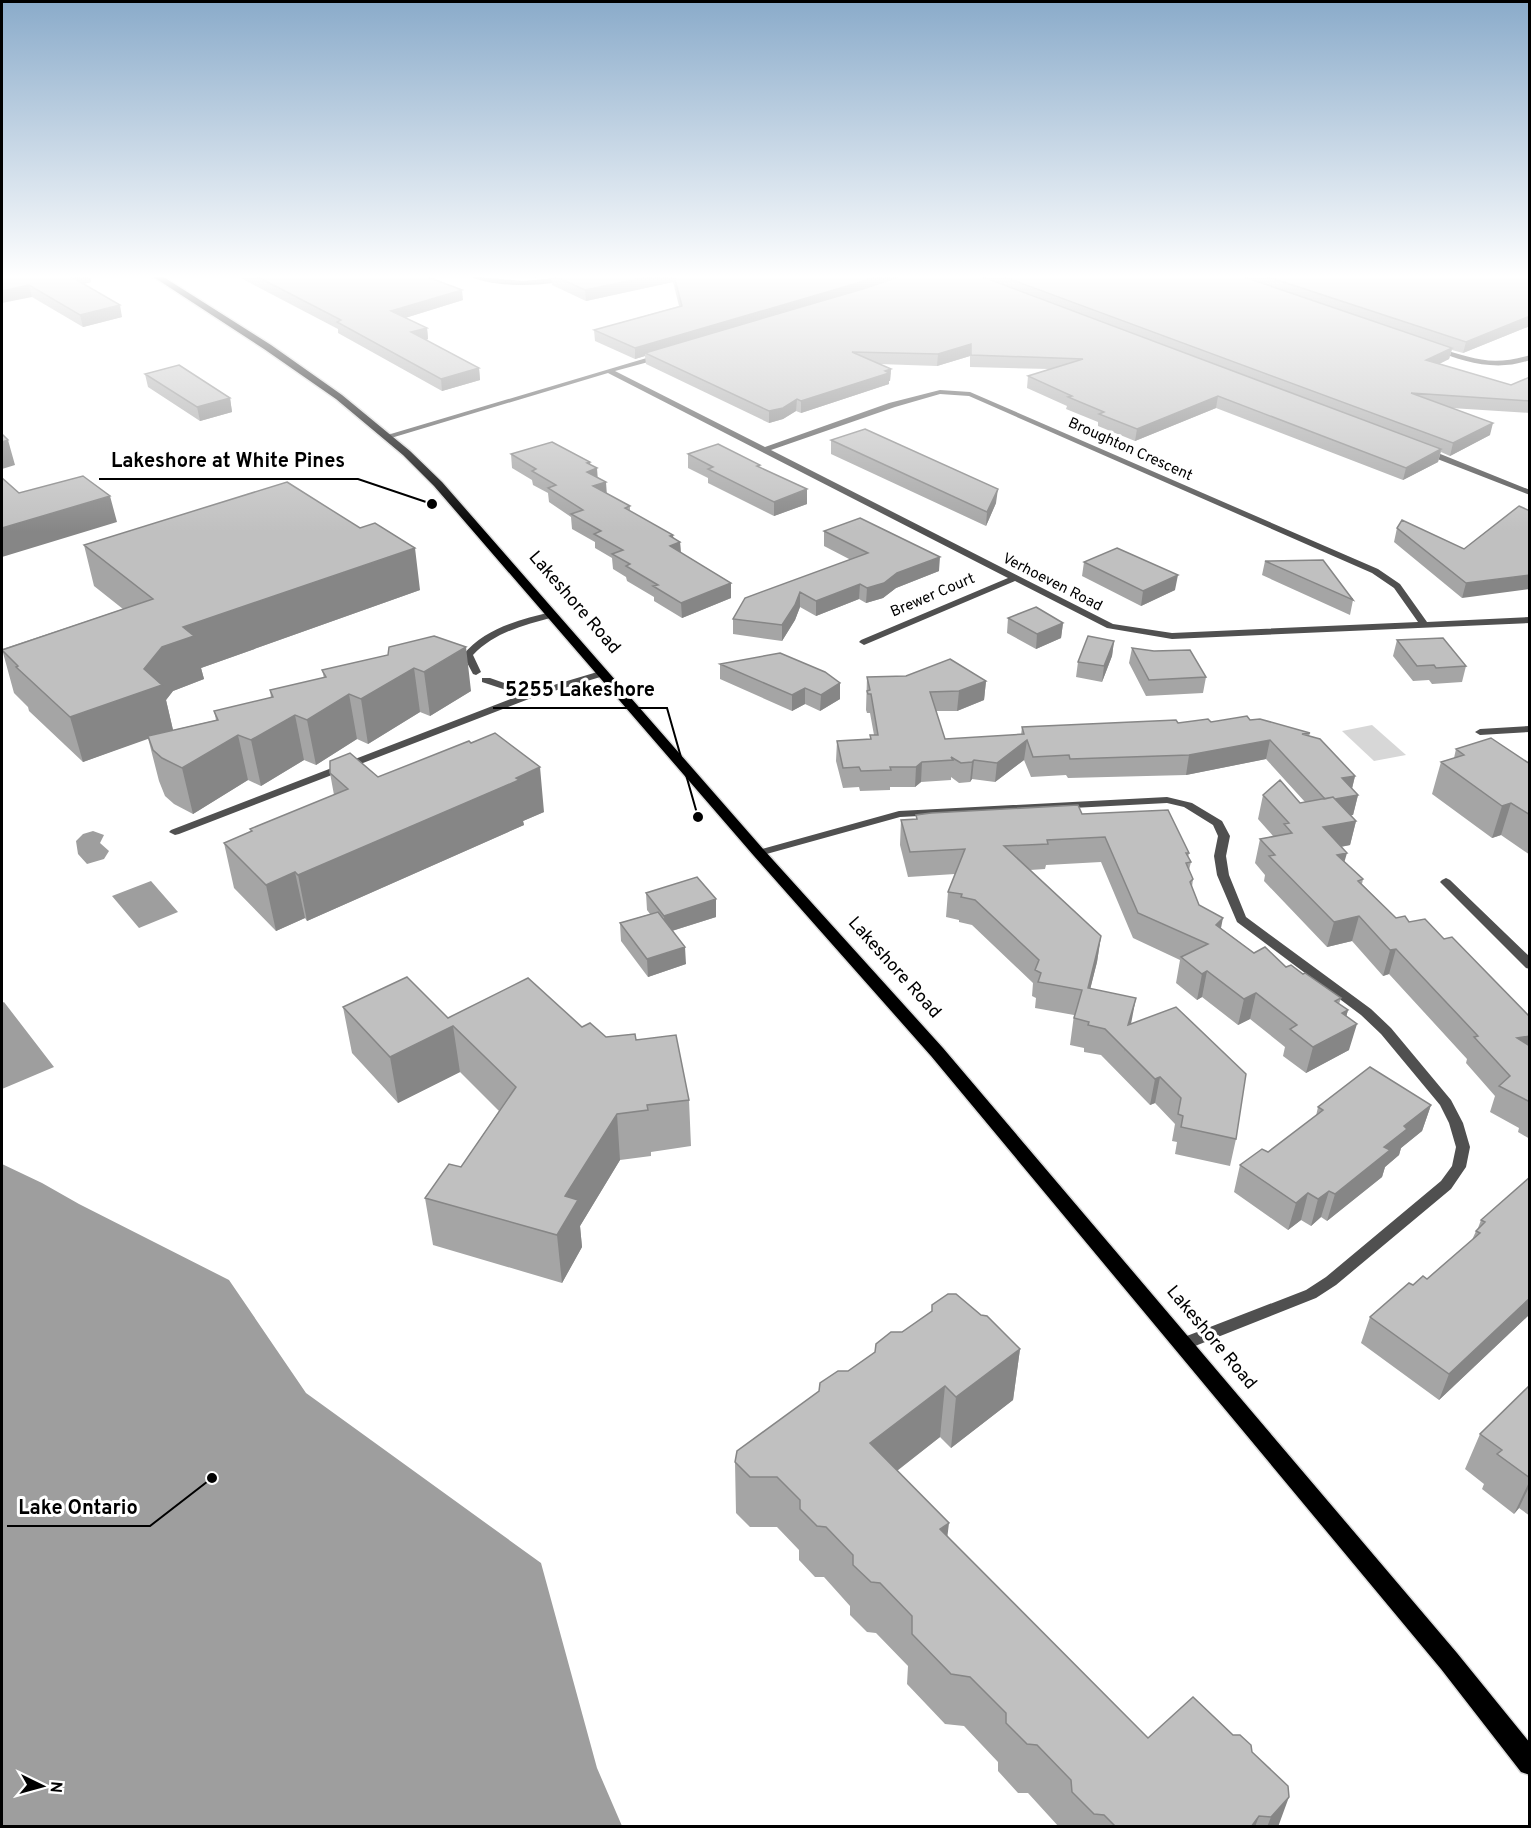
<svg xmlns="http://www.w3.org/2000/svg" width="1531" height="1828" viewBox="0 0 1531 1828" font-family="Overpass,sans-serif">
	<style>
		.green { fill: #d7d7d7 }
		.water { fill: #9e9e9e }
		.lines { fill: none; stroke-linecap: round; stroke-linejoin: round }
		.primary-casing { stroke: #dbdbdb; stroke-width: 3 }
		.lane { fill: #505050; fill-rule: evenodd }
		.street { fill: #505050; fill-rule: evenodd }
		.primary { fill: #000; fill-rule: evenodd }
		.wall { fill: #a5a5a5 }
		.shaded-wall { fill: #868686 }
		.building { fill: #c0c0c0; stroke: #868686; stroke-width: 1.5 }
		.labels { text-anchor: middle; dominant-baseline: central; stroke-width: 6; stroke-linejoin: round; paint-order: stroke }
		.far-street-label { font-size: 15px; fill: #000; stroke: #fff }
		.street-label { font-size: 18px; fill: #000; stroke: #fff }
		.leader { fill: none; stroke: #000; stroke-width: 2 }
		.callout-dot { fill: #000; stroke: #fff; stroke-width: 2 }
		.callout-label { font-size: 20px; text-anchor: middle; font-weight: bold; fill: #000; stroke: #fff; stroke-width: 6; stroke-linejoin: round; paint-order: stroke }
	</style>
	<rect width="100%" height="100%" fill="#fff"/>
	<path class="green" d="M1372,725l34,30 -32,6 -32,-30z"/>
	<path class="water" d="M93,831l11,4 -4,8 9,8 -5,8 -17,5 -9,-10 -2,-13 7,-7z
		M151,881l27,31 -39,16 -27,-32z
		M4,1002l50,65 -52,22v-86z
		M2,1164l40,19 37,21 150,76 77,113 235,170 56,205 25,58h-620z"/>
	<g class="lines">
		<g class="primary-casing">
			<path id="primary" d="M152,276h10l109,69 71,50 68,56 32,31 322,368 179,198 514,605 73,90v32l-9,-3 -80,-103 -510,-613 -177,-200 -320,-370 -31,-31 -67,-56 -72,-50z"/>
		</g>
		<path class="lane" d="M551,612l3,1v4c-30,8 -59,15 -81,38l8,17 -5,3 -3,-1 -10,-19c22,-27 56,-35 88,-43z
			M604,670l3,1v4l-73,22 -355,137 -4,1 -6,-3 2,-2 350,-135 -39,-13v-4h8l40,14z
			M1530,726v6l-50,3 -5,-3 5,-3z
			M1167,797l25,6 30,18 8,15 -4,20 3,19 17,42 125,92 20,19 60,72 12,23 7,24 -4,20 -15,22 -115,96 -20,13 -131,52 -6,-1 -2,-5 2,-5 127,-49 20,-13 115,-96 11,-15 4,-19 -7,-24 -9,-18 -59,-71 -20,-19 -124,-93 -20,-47 -3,-19 4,-20 -5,-11 -29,-18 -17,-4 -267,14 -141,39 -6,-3 2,-2 144,-40z"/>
		<path class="street" d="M469,276l54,5 54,-5c-23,12 -85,12 -108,0z
			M1435,347c38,11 55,20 95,8v5c-34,12 -65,2 -97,-10v-2z
			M660,354l4,2 -1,2 -48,13 150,76 124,-44 51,-13 30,2 408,177 22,15 27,38 103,-5v6l-358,16 -65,-11 -92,-47 -151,64 -5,-3 2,-2 147,-62 -400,-205 -217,65 -7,-2zM940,394l29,2 403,177 22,15 24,34 -246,11 -59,-9 -342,-174 124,-43z
			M1422,449h6l102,41v5l-108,-42z
			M1446,878l4,2 80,77v12l-4,-1 -86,-86 2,-2z"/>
		<use href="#primary" class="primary"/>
	</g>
	<path class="wall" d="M2,276h88l1,6 -8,2 39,33 -39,10 -51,-30z
		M237,276h188l38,24 -58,18 22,10 1,11 -2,1 53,28 1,12 -38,11 -104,-58v-4z
		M532,276h998v50l-67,27 -11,-3 -3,9 -10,5 72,21 19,-8v36l-79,-5 39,27 -40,21 -9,-4 -3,10 -35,18 -187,-72 -81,33 -37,-15v-4l-32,-13 1,-3 -40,-18 1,-12 22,-7 -80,-2v-11l-33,10 -58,-2 12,5 -1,12h-1v3l-88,29 -5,-2 -13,8 -14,4 -123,-59 -1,-8 -10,3 -40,-18 -1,-11 85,-24 -6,-24 -87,19 -34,-16 -1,-9 -16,2z
		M145,374l85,24 2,14 -32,9 -52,-34z
		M831,440l165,63 -10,23 -155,-72z
		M511,454l79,11 7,12 9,5v11l24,13v5l50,31 1,11 50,30v15l-49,20 -28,-17v-4l-27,-16 -1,-4 -13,-8 -1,-11 -17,-10v-6l-23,-13 -1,-12 -22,-15 -1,-9 -15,-8 -1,-5 -20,-12z
		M688,454l72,13 47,37 -33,12 -66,-33v-5l-20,-10z
		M1519,506l-57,92 -68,-56 3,-14 67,21z
		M824,531l115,40 -43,17 -13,10 -17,5 -7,-4 -43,17 -16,-9 -5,13 -13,21 -49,-7v-15l118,-59 -27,-14z
		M84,545l336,45 -219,78 3,11 -31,12 -7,9 7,30 43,-10 -2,-9 57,-13 -1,-8 54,-12 -2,-8 66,-15 83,36 -41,25 -10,-4 -52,32 -11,-5 -41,26 -12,-5 -43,26 -13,-6 -55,34 -19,-10 -9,-8 -6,-15 -11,-43 -65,24 -54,-51 -1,-4 -14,-14 -12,-44 121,-40 -29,-23z
		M1265,561l88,39 -3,15 -88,-40z
		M1084,562l91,28 -34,16 -59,-30z
		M1008,618l55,5 -2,15 -25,11 -29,-16z
		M1397,640l69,26 -4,16 -30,2 -3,-4 -16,1 -20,-25z
		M1114,641l-2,15 -10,26 -26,-5 2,-15z
		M1132,648l74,29 -3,16 -57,3 -17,-33z
		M720,664l120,19v16l-20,12 -15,-7 -13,7 -72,-32z
		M867,677l119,4 -2,19 -27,11h-21l9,28 76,-4 1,-8 156,-4 72,-3 60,13 -1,3 46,40 -3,13 6,6 -5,20h-2l5,6 -6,24 -9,2 3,14 19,18 -1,5 34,34 13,4 35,17 86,78v122l-12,-7 1,-4 -29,-16 5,-16 -29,-33 1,-4 -78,-85 -6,2 -31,-35 -25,6 -63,-66 1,-6 -10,-12 5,-24 13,-3 -15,-17 5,-24 37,8 5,-1 -39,-43 -80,16 -118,3 -2,-3 -35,2 -7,-17 -29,22 -23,-3 -2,3 -11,1 -8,-6v3l-30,2 -6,5h-25v3l-30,1 -1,-4 -16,1 -7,-27 1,-20 33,-2v-4h4l-4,-22h-3l-1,-3z
		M1456,749l74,15v91l-29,-20 -9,3 -60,-44 9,-32 13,-4z
		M330,773l48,4 166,35 -21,9 1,4 -217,96 -2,-3 -29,13 -42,-43 -10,-45 27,-11 -1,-3 84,-34z
		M1082,814l107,39 -1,5 3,4 -2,8 4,9 -1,8 7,18 22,23 33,25 49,21 38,24 -2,6 9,6 -2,7 3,33 -43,23 -23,-17 2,-9 -35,-28 -12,6 -36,-28 -5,3 -21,-17 4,-23 -47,-22 -32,-76 -55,3 -1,4 -15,1 71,66 -4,26 -7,27 41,35 105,115 -6,27 -55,-12 2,-12 -5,-1 3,-17 -20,-21 -5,2 -49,-50 -17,-3v-4l-14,-3 4,-30 -39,-7 1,-10 -4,-2 1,-13 -61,-58 -13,-3v-2l-13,-3 2,-25 7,-18 -47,3 -8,-32 1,-25 15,-1v-4z
		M646,893l70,6v18l-44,14 14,33 -38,13 -27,-36 -1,-18 30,-9 -3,-4z
		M343,1007l105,11 134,9 24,10 30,3 53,60 2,46 -40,6v4l-31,4 -40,66 2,21 -20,36 -129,-38 -8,-47 36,-31 38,-56 -39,-39 -62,31 -46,-50z
		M1431,1105l-9,26 -21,17 -2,7 -14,12 -3,10 -55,44 -6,-4 -10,9 -10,-6 -13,10 -54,-38 6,-27 28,-13 48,-36 2,-9z
		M1530,1177v137l-91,86 -78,-57 9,-26 43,-32 14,-6 45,-39 4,-9 2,-3 3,-8z
		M1020,1349l-7,51 -62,48 -11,-11 -43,34 50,66 201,201 85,-3 19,17 26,75h-219l-31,-34h-10l-20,-22v-9l-34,-36 -19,-2 -38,-40 1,-18 -32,-33 -9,-1 -17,-17v-9l-26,-29h-9l-16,-17v-10l-22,-23h-27l-14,-14 -1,-51 113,-91z
		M1530,1385v131l-11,-8 -5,6 -32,-25 2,-5 -19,-15 15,-35z"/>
	<path class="shaded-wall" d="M68,276h22l1,6 -20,5z
		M535,276h16l-16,2z
		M653,276h20v6l-87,19 -1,-11z
		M878,276h29l-262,77v3l-10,3v-11z
		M29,285l3,12 -30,6v-12z
		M462,290l1,10 -71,22 -1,-11z
		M120,305l2,12 -39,10 -3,-12z
		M1530,316v10l-67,27 3,-11z
		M427,328l1,11 -15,5 -2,-12z
		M971,344l-1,12 -33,10 1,-12z
		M1452,348l-3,11 -26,13 3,-12z
		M479,368l1,12 -38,11 -1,-12z
		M891,369l-1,12h-1v3l-88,29v-12z
		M1218,396l-2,12 -81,33 2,-12z
		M230,398l2,14 -32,9 -3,-14z
		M797,399l-1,12 -13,8 -14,4v-12z
		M1493,423l-3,12 -40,21 3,-13z
		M8,440l7,25 -13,4v-27z
		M1441,449l-3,13 -35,18 3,-12z
		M590,462l1,8 6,-2 1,14 -11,3v-22z
		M606,482l1,14 -14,-10z
		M807,489v15l-33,12v-14z
		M998,489l-2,14 -10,23 1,-14z
		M110,496l7,26 -115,35v-29z
		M673,535l1,10 6,-3 1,15 -11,4v-25z
		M415,548l5,42 -219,78 3,11 -31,12 -7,9 7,30 -90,32 -13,-45 74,-48 18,-22 21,-20z
		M940,557l-1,14 -43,17 -13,10 -17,5 1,-15 30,-15z
		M1178,575l-3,15 -34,16 2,-15z
		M1530,575v14l-68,9 4,-15z
		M731,583v15l-49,20 -1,-15z
		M860,584l-1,15 -43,17v-15z
		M800,592v15l-5,13 -13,21v-16z
		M1063,623l-2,15 -25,11 1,-15z
		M1114,641l-2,15 -10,26 2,-16z
		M466,647l5,44 -41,25 -6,-44z
		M414,668l6,44 -52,32 -7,-45z
		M986,681l-2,19 -27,11 2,-20z
		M840,683v16l-20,12 1,-16z
		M805,688v16l-13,7v-16z
		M349,694l8,45 -41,26 -9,-45z
		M295,715l9,45 -43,26 -10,-46z
		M238,735l10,45 -55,34 -11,-46z
		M1027,740l-3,20 -29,22 2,-19z
		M1270,740l-4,19 -80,16 3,-20z
		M974,760l-2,19 -2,3 2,-20z
		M922,762l-1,20 -6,5 1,-20z
		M540,767l4,45 -21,9 1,4 -217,96 -9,-46z
		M1355,776l-5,20 -8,-18z
		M1358,795l-5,20 -32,5 5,-20z
		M1511,803l-10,32 -9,3 10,-32z
		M1356,821l-6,24 -33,6 6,-24z
		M1347,853l-7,24 -3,-22z
		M295,872l10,46 -29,13 -10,-46z
		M716,899v18l-51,16 -1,-17z
		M1359,916l-7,25 -25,6 7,-25z
		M1223,918l-5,25 -2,-18z
		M1101,936l-4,26 -13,52 4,-26z
		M685,947l1,17 -38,13 -1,-18z
		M1396,949l-7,25 -6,2 7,-26z
		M1207,971l-5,26 -5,3 5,-26z
		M1256,993l-6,26 -12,6 6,-26z
		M1136,998l-5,26 -7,28 4,-27z
		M1348,1010l-6,22 15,-8 -8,26 -43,23 7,-26 29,-34z
		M453,1026l7,46 -62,31 -8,-46z
		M1530,1036v23l-13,-21z
		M1160,1077l-5,26 -5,2 5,-26z
		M1431,1105l-9,26 -21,17 -2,7 -14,12 -3,10 -55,44 8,-27 49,-47 20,-21z
		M617,1114l3,46 -40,66 2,21 -20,36 -5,-48 8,-39z
		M1329,1191l-8,26 -10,9 7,-27z
		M1308,1193l-7,27 -13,10 8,-27z
		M1530,1298v16l-91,86 10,-26z
		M1020,1349l-7,51 -62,48 5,-51z
		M945,1386l-5,51 -73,57 3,-51z
		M1530,1480v5l-11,23 -5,6z
		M949,1523l-6,50 -3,-44z
		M1289,1797l-11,30h-11l4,-10z
		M1259,1816l-4,11h-4z"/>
	<path class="building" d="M2,276h68l50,29 -40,10 -51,-30 -27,6z
		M256,276h169l37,14 -71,21 36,17 -16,4 68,36 -38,11 -104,-57 4,-2z
		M554,276h99l-68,14z
		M674,276h204l-17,6 -226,66 -41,-18 88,-24z
		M901,276h79l461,173 -35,19 -188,-72 -81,33 -38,-15 5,-2 -36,-15 4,-1 -44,-20 55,-17 -112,-4v-11l-33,10 -86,-2 39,17 -6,2 4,2 -88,28 -4,-2 -14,9 -14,3 -124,-58 221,-65z
		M1002,276h239l211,72 -26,12 85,25 19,-8v24l-119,-8 82,30 -40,20z
		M1265,276h265v40l-64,26z
		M179,365l51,33 -33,9 -52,-33z
		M865,429l133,60 -11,23 -156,-72z
		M2,434l6,6 -6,2z
		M552,442l38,20 -3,1 10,5 -10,4 19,10 -13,4 37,20 -5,2 48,27 -3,1 10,6 -10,4 61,37 -50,20 -28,-17 5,-1 -32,-19 4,-2 -18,-10 11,-4 -29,-16 7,-3 -30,-17 12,-4 -35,-22 8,-3 -24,-14 4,-2 -25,-15z
		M718,444l42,21 -3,1 50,23 -33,13 -66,-33 5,-2 -25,-13z
		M83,476l27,20 -108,32v-50l17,15z
		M287,482l73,46 15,-5 40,25 -232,79 11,9 -32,11 -18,22 18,16 -92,32 -54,-50 2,-1 -16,-16 151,-51 -69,-54z
		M1519,506l11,5v64l-64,8 -69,-55 5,-8 62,29z
		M860,518l80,39 -43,16 -13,10 -17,5 -7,-4 -44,17 -16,-9 -5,13 -13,20 -49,-6 12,-21 123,-45 -44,-22z
		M1117,548l61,27 -35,16 -59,-29z
		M1323,560l30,40 -88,-39z
		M1036,607l27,16 -26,11 -29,-16z
		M434,636l32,11 -42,25 -10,-4 -53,31 -12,-5 -42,26 -12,-5 -44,25 -13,-5 -56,33 -20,-10 -9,-8 -5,-14 70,-16 -4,-9 59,-14 -3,-7 56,-13 -4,-7 66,-15 1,-8z
		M1088,636l26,5 -10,25 -26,-4z
		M1443,638l23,28 -30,2 -2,-3 -17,1 -20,-26z
		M1132,648l22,3 36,-1 16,27 -57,3z
		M780,653l45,19 15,11 -19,12 -16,-7 -13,7 -72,-31z
		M950,659l36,22 -27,10 -29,1 15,47 79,-5 -2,-7 154,-7 2,3 30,-4 3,3 36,-6 3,4 10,-1 50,14 -8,1 18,5 35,37 -13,2 16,17 -23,4 -2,-2 -8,2 -55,-59 -81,15 -119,4 -1,-4 -36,2 -6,-17 -30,23 -23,-3 -2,2 -11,1 -10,-6 2,3 -31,2 -6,5h-26l1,3 -30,1 -2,-4 -16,1 -6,-27 34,-2 -1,-4h8l-7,-41h-3l-1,-3 3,-1 -3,-13 39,-1z
		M495,733l45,34 -24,11 3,2 -221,95 -3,-3 -29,13 -42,-42 28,-12 -2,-2 98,-40 -18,-16v-12l20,-8 28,24 91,-36 2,2z
		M1491,738l39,26v51l-19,-12 -9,3 -61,-44 23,-7 -8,-6z
		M1280,780l20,23 33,-6 23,24 -33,6 24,26 -10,2 26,24 -5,2 38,37 9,-2 4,6 16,-3 19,20 8,-2 78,80v19l-13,2 13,8v56l-31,-16 11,-10 -36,-39 4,-1 -82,-87 -6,1 -31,-34 -25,6 -65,-66 6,-1 -15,-16 32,-6 -8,-9 5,-1 -26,-28z
		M1078,805l4,9 86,-4 21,43h-3l5,9 -5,1 7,16 -3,3 9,23 24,13 -7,7 38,28 11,-6 21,20 5,-2 12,9 2,-1 36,25 -6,3 13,9 -6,3 15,11 -44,23 -23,-18 7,-4 -41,-32 -12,6 -37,-28 -5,3 -21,-17 27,-13 -70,-31 -33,-76 -58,3 1,4 -44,2 97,90 -13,52 48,10 -8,27 48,-18 70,67 -10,65 -55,-12 2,-11 -5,-2 3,-16 -21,-21 -5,2 -50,-50 -17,-4 1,-3 -15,-4 8,-28 -44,-8 3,-9 -6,-3 4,-10 -64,-60 -14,-3 1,-3 -14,-2 17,-43 -55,3 -9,-32 16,-1 -1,-4 15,-2z
		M697,877l19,22 -52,17 -18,-23z
		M658,912l27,35 -38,12 -27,-36z
		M407,977l41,41 80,-40 54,49 8,-4 16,14 29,-3 1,6 40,-5 13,65 -42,5 1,5 -31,4 -52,82 13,4 -21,35 -132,-37 24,-34 12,3 55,-80 -63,-61 -63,31 -47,-50z
		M1370,1067l61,38 -27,21 3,3 -23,18 6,3 -55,44 -6,-3 -11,8 -10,-6 -12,10 -56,-38 22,-16 6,3 55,-42 -5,-3z
		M1530,1177v121l-81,76 -79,-57 39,-34 4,2 10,-9 4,3 53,-46 -4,-2 9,-9 -4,-2z
		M948,1294h8l25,21 6,1 33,33 -64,48 -11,-11 -75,57 79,80 -9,6 208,209 45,-41 40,38h7l11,10 1,7 36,34 1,11 -18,20 -12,-1 -8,11h-135l-12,-12 -10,-1 -22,-22 -1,-12 -34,-35 -10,-1 -21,-21v-10l-36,-36 -19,-3 -39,-40v-18l-32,-33 -9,-1 -18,-17v-10l-27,-28 -9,-1 -17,-17v-9l-23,-23h-27l-15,-15 2,-11 82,-60 1,-8 18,-12h10l27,-19 1,-8 15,-12h11l30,-21v-6z
		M1530,1385v93l-33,-24 5,-4 -22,-16z"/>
	<linearGradient id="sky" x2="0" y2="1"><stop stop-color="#8aabca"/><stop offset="0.52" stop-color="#fff"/><stop offset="1" stop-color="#fff" stop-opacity="0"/></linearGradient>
	<rect width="1531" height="532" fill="url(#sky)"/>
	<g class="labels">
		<g class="far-street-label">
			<text transform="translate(1130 450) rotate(24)">Broughton Crescent</text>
			<text transform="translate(1052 583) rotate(27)">Verhoeven Road</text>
			<text transform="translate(933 596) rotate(-23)">Brewer Court</text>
		</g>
		<g class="street-label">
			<text transform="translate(574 603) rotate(49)">Lakeshore Road</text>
			<text transform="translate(894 968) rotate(48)">Lakeshore Road</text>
			<text transform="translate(1211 1338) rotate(50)">Lakeshore Road</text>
		</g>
	</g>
	<path class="leader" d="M432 504L358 479H99M698 817L667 708H493M212 1478L150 1526H7"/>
	<g class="callout-dot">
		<circle cx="432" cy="504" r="6"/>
		<circle cx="698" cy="817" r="6"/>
		<circle cx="212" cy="1478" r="6"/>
	</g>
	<g class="callout-label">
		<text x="228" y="467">Lakeshore at White Pines</text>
		<text x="580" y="696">5255 Lakeshore</text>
		<text x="78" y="1514">Lake Ontario</text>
	</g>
	<rect width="1531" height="1828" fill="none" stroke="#000000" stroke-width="6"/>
	<g transform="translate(42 1786) rotate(95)" stroke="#ffffff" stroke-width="4.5" paint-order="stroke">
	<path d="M0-4.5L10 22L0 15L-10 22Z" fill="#000000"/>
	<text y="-9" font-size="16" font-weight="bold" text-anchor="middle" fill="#000000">N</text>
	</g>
</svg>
